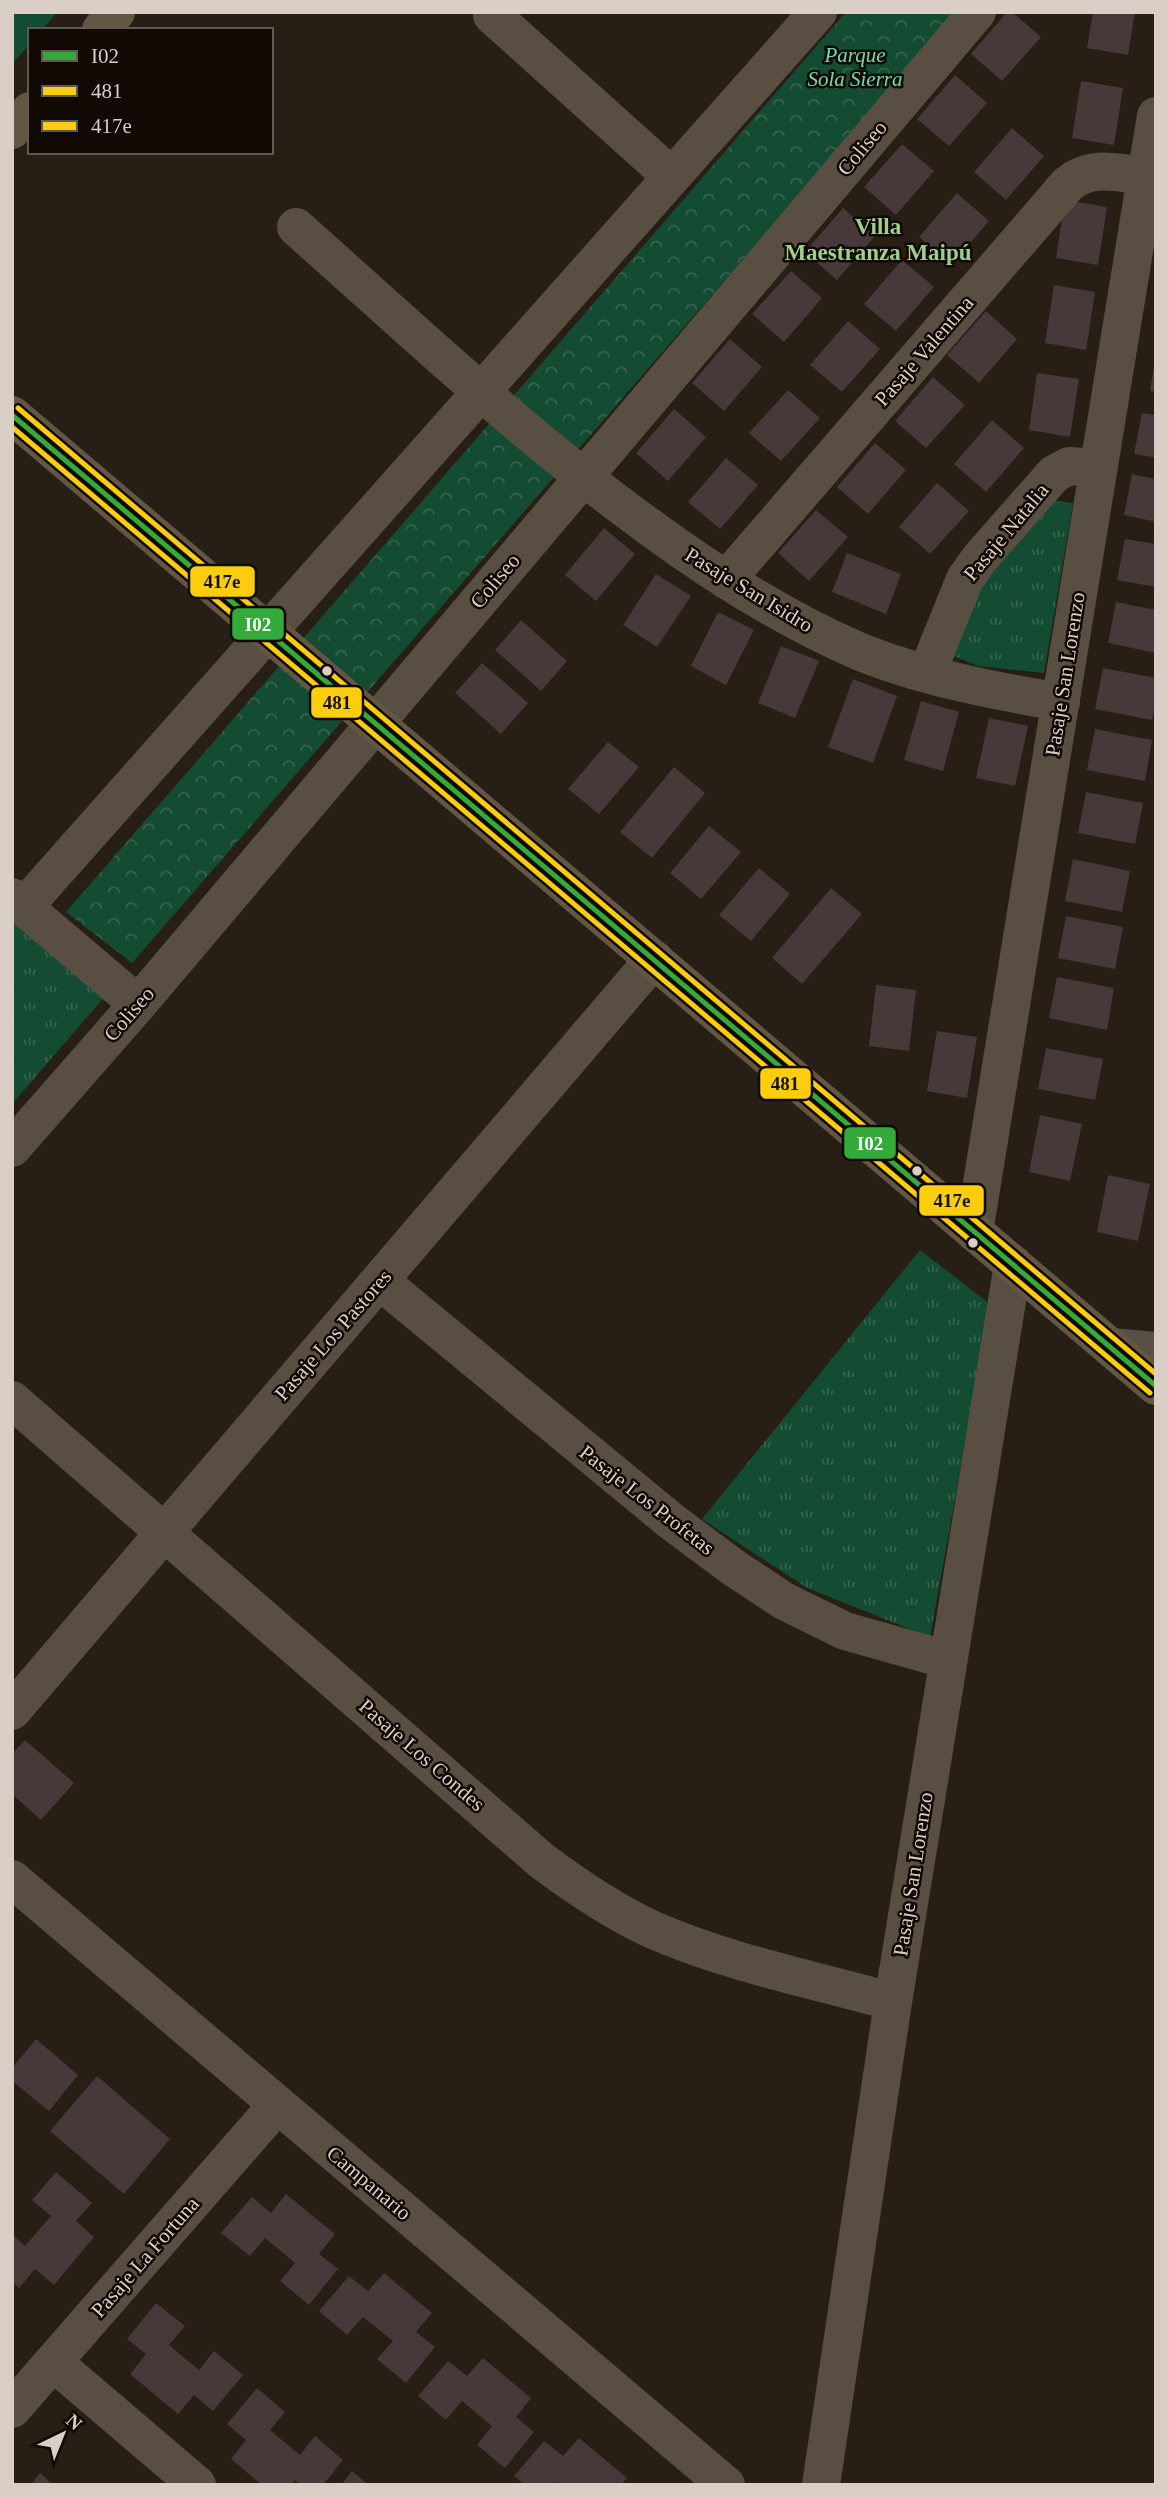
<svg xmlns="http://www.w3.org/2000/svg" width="1168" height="2497" viewBox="0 0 1168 2497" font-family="'Times New Roman',serif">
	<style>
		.grass { fill: url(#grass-tufts) }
		.park { fill: url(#park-crowns) }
		.pitch { fill: #144b33 }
		.building { fill: #473839 }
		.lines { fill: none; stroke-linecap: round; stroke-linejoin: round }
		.minor { stroke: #584f42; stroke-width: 38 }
		.major { stroke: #635744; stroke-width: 38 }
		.bus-1-casing { stroke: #100904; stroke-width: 10 }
		.bus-2-casing { stroke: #100904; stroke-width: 10 }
		.bus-3-casing { stroke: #100904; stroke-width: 10 }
		.bus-1 { stroke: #33aa39; stroke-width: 5 }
		.bus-2 { stroke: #fccd0d; stroke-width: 5 }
		.bus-3 { stroke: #fccd0d; stroke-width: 5 }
		.bus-dot { fill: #dacfc6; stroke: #100904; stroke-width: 2.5 }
		.labels { text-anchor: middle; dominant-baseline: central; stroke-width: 5; stroke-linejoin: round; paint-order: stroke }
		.park-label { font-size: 21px; font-style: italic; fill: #74daa9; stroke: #100904 }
		.street-label { font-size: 21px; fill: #dacfc6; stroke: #100904 }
		.neighbourhood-label { font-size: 23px; font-weight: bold; fill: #a0ce8e; stroke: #100904 }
		.line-badge { stroke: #100904; stroke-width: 2.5 }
		.badge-label { font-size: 19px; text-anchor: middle; font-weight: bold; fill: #fff }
		.pale-badge-label { font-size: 19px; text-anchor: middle; font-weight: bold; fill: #111 }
	</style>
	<defs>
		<pattern id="grass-tufts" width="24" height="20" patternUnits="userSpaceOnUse" patternTransform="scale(1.75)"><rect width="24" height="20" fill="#144b33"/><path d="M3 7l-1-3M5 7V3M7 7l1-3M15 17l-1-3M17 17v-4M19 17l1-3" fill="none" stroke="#36644f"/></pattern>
		<pattern id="park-crowns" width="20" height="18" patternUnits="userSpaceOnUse" patternTransform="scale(1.75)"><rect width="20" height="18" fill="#144b33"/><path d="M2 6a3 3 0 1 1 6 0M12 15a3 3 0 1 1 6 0" fill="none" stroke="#36644f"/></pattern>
	</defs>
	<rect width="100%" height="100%" fill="#271e16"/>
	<path class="grass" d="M1031,498l42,5 -29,170 -66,-7 -34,-14z
		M12,913l95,81 -95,110z
		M920,1250l70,54 -60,333 -123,-49 -105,-69z"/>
	<path class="park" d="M846,12h112l-826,951 -66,-51z"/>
	<path class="pitch" d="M12,12h45l-15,18h-12v14l-18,20z"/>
	<path class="building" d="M1007,12h5l29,25 -39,44 -31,-27z
		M1093,12h42l-7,43 -41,-7z
		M955,75l32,28 -38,43 -32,-27z
		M1081,81l42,7 -9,57 -42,-7z
		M1012,128l32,28 -38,44 -32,-28z
		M902,144l32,27 -38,44 -32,-28z
		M957,193l32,28 -38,44 -32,-28z
		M1065,200l42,7 -9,58 -42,-7z
		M843,208l32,28 -38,44 -32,-28z
		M902,260l32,27 -38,44 -32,-27z
		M791,271l31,27 -38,44 -32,-28z
		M1054,285l41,7 -9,58 -41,-7z
		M986,311l31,28 -38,44 -32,-28z
		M848,321l32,28 -38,43 -32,-27z
		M730,339l32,28 -38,44 -32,-28z
		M1154,366h2v26l-6,-1z
		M1037,373l42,6 -9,58 -41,-7z
		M933,377l32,28 -39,43 -31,-27z
		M788,390l32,28 -39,43 -32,-28z
		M674,409l32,28 -38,44 -32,-28z
		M1142,413l14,2v43l-22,-4z
		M992,420l32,28 -38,44 -32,-28z
		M875,443l31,27 -38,44 -31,-27z
		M726,458l32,27 -38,44 -32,-27z
		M1132,474l24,5v43l-32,-7z
		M937,483l32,28 -39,43 -31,-27z
		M816,510l32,27 -39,44 -31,-28z
		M604,528l31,26 -39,47 -31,-26z
		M1125,539l31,5v43l-39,-7z
		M847,553l54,21 -15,40 -54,-22z
		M656,574l35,22 -34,51 -34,-22z
		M1116,602l40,8v43l-48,-10z
		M718,612l36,18 -28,55 -35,-19z
		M521,620l46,41 -26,30 -46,-41z
		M781,646l38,15 -24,57 -37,-15z
		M482,663l46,40 -27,31 -46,-41z
		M1103,668l53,10v21l-4,21 -57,-11z
		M853,679l44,17 -24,67 -45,-16z
		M921,701l38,11 -16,59 -39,-11z
		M989,718l39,8 -13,60 -39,-8z
		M1095,729l57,11 -7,41 -58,-11z
		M608,742l31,25 -40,47 -31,-25z
		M674,767l31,26 -53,65 -32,-26z
		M1086,792l57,11 -8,41 -57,-11z
		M709,826l32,26 -40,47 -31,-26z
		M1073,859l57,12 -8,41 -57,-11z
		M759,868l31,26 -39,47 -32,-26z
		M831,888l31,26 -60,70 -30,-26z
		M1066,916l57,11 -8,42 -57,-11z
		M1057,977l57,11 -7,42 -58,-12z
		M876,985l40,5 -7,61 -40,-5z
		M937,1031l40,6 -10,61 -40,-7z
		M1046,1048l57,11 -8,41 -57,-11z
		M1040,1115l42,9 -12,57 -41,-9z
		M1108,1175l42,9 -12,57 -41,-9z
		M25,1740l49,43 -33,37 -29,-26v-40z
		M36,2039l42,36 -29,36 -37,-30v-13z
		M97,2076l73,63 -46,55 -74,-63z
		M56,2172l36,31 -16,18 18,16 -40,48 -19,-16 -16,19 -7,-6v-48l13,12 26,-30 -19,-16z
		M286,2194l49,40 -16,20 19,15 -29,36 -29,-24 15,-18 -30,-25 -15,18 -29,-23 31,-36 19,16z
		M384,2273l48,40 -16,19 19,15 -29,36 -29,-24 16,-18 -30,-24 -16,18 -28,-24 30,-35 19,15z
		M156,2303l29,23 -16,19 30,25 15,-19 29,24 -30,36 -19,-16 -16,19 -48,-40 16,-20 -19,-15z
		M483,2358l48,40 -15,19 18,15 -29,36 -28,-23 15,-19 -30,-25 -16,19 -28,-24 30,-35 19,15z
		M257,2388l28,24 -15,18 30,25 15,-19 28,24 -20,25h-23l-5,-5 -4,5h-29l-31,-26 15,-19 -19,-16z
		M579,2438l48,40 -6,7h-59l-4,-3 -3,3h-30l-11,-9 30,-35 19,15z
		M352,2471l17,14h-28z
		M40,2473l13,12h-22z"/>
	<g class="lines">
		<path class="minor" d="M492,15l179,161
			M296,227c116,103 229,210 355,301 64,47 132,90 205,122 62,26 138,41 205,52
			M726,580l342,-396c24,-20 50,-11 78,-8
			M927,673l38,-94 15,-21 74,-84 15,-8 29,2
			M12,897l126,107
			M24,907l794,-895
			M12,1148l126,-144 839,-992
			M974,1232l182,-1116
			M380,1281l291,240 63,47 50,33 61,30 103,29
			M1110,1347l46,4
			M12,1400l530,461c35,26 70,50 109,68 77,34 161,50 242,73
			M12,1711l642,-752
			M12,1879l714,606
			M53,2362l144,123
			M12,2409l265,-304
			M821,2485l72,-483 120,-738"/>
		<path class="major" d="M101,30l15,-18
			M12,130l18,-19
			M12,415l1144,971"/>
		<g class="bus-1-casing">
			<path id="bus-1" d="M12,415l1144,971"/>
		</g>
		<g class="bus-2-casing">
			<path id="bus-2" d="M12,427l1138,966"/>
		</g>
		<g class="bus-3-casing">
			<path id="bus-3" d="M18,408l1138,966"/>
		</g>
		<use href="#bus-1" class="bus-1"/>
		<use href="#bus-2" class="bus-2"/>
		<use href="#bus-3" class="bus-3"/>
	</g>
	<g class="bus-dot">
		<circle cx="327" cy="671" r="6"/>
		<circle cx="917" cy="1171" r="6"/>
		<circle cx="973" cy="1243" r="6"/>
	</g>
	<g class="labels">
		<g class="park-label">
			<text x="855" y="55">Parque<tspan x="855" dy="24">Sola Sierra</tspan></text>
		</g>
		<g class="street-label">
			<text transform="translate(862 148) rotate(-50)">Coliseo</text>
			<text transform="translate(924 351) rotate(-49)">Pasaje Valentina</text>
			<text transform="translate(1006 532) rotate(-50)">Pasaje Natalia</text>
			<text transform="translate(495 581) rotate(-50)">Coliseo</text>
			<text transform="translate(749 590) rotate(31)">Pasaje San Isidro</text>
			<text transform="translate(1065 674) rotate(-81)">Pasaje San Lorenzo</text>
			<text transform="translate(129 1014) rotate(-49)">Coliseo</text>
			<text transform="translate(333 1335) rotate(-49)">Pasaje Los Pastores</text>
			<text transform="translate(647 1500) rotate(38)">Pasaje Los Profetas</text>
			<text transform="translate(422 1755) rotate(41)">Pasaje Los Condes</text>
			<text transform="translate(913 1874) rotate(-81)">Pasaje San Lorenzo</text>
			<text transform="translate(369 2183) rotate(40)">Campanario</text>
			<text transform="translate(145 2257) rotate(-49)">Pasaje La Fortuna</text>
		</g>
		<g class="neighbourhood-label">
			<text x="878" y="226">Villa<tspan x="878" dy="26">Maestranza Maipú</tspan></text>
		</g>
	</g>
	<g class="line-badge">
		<rect x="189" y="565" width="67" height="33" rx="7" fill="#fccd0d"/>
		<rect x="231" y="607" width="54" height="34" rx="7" fill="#33aa39"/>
		<rect x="310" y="686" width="53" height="33" rx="7" fill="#fccd0d"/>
		<rect x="759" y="1067" width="53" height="33" rx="7" fill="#fccd0d"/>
		<rect x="843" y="1126" width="54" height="34" rx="7" fill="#33aa39"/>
		<rect x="918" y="1184" width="67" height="33" rx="7" fill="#fccd0d"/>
	</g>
	<g class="badge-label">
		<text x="258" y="631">I02</text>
		<text x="870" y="1150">I02</text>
	</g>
	<g class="pale-badge-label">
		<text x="222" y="588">417e</text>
		<text x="337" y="709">481</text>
		<text x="785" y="1090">481</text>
		<text x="952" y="1207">417e</text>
	</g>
	<rect width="1168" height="2497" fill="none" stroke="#dacfc6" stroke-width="28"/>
	<rect x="28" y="28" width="245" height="126" fill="#100904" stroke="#615852" stroke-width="2"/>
	<rect x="42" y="51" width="35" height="10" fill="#33aa39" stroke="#615852" stroke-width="2"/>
	<text x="91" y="63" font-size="21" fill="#dacfc6">I02</text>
	<rect x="42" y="86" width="35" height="10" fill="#fccd0d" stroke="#615852" stroke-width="2"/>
	<text x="91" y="98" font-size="21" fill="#dacfc6">481</text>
	<rect x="42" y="121" width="35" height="10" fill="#fccd0d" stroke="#615852" stroke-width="2"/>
	<text x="91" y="133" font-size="21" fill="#dacfc6">417e</text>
	<g transform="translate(63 2434) rotate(43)" stroke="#100904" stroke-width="5" paint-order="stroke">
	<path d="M0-5L12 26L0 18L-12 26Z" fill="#dacfc6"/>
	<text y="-10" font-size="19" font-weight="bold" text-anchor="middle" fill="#dacfc6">N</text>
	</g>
</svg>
